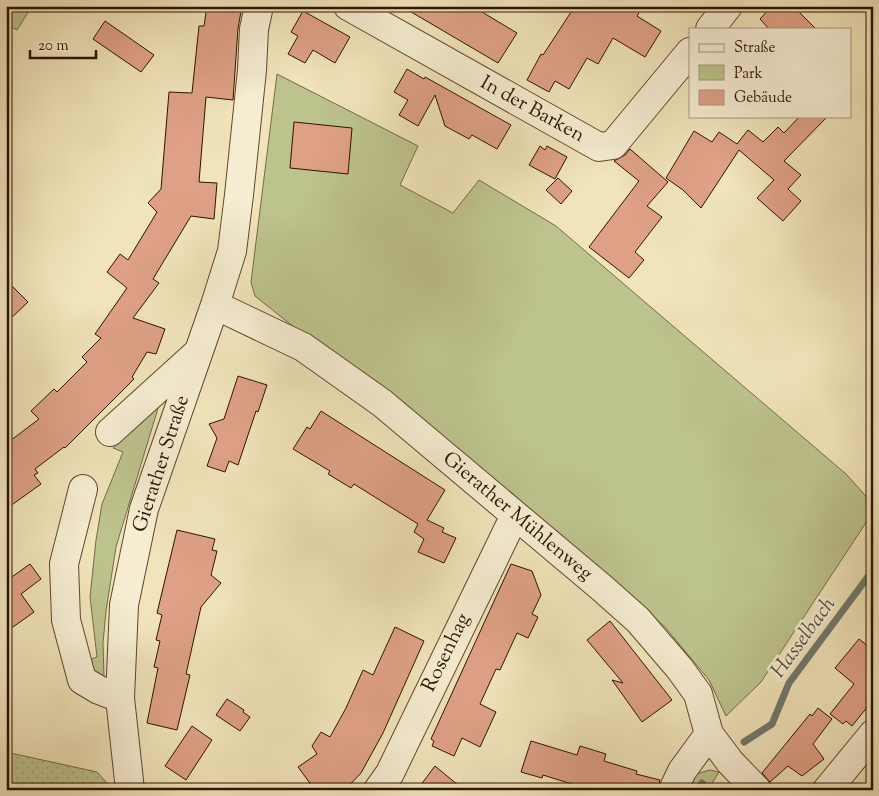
<svg xmlns="http://www.w3.org/2000/svg" width="879" height="796" viewBox="0 0 879 796" font-family="'Sorts Mill Goudy',serif">
	<style>
		.green { fill: #bdc38d; stroke: #766a46 }
		.park { fill: url(#park-dots); stroke: #766a46 }
		.lines { fill: none; stroke-linecap: round; stroke-linejoin: round }
		.stream { stroke: #70796d; stroke-width: 7 }
		.building { fill: #dfa186; stroke: #2e1200 }
		.minor-casing { stroke: #5f462e; stroke-width: 30 }
		.minor { stroke: #f6edd2; stroke-width: 28 }
		.labels { text-anchor: middle; dominant-baseline: central; stroke-width: 5; stroke-linejoin: round; paint-order: stroke }
		.street-label { font-size: 20px; fill: #2e1200; stroke: #f6edd2 }
		.water-label { font-size: 21px; font-style: italic; fill: #544e40; stroke: #f6edd2 }
	</style>
	<defs>
		<pattern id="park-dots" width="8" height="8" patternUnits="userSpaceOnUse" patternTransform="scale(1.25)"><rect width="8" height="8" fill="#bdc38d"/><path d="M2 2h.1M6 6h.1" fill="none" stroke="#a3a678" stroke-width="1.8" stroke-linecap="round"/></pattern>
	</defs>
	<rect width="100%" height="100%" fill="#f1e4ba"/>
	<filter id="stains"><feTurbulence type="fractalNoise" baseFrequency=".004" numOctaves="4"/><feColorMatrix values="0 0 0 0 .2 0 0 0 0 .09 0 0 0 0 .02 0 0 0 .5 -.17"/></filter>
	<radialGradient id="worn" r=".72"><stop offset=".6" stop-color="#630" stop-opacity="0"/><stop offset="1" stop-color="#630" stop-opacity=".3"/></radialGradient>
	<path class="green" d="M6,6h26l-15,24 -11,-5z
		M277,74l141,72 -18,39 53,28 26,-33 77,46 290,248 27,30v8l-112,170 -35,34 -17,-36 -44,-53 -135,-118 -67,-54 -163,-123 -45,-36 -4,-14z
		M159,405l-43,142 -10,64 -3,32 1,35 -9,1 -12,-17 14,-5 -7,-60 6,-57 6,-36 21,-52 -10,-4 14,-15z
		M710,770l9,2 -11,18h-24l12,-16z"/>
	<path class="park" d="M6,752l91,20 16,18h-107z"/>
	<g class="lines">
		<path class="stream" d="M744,742l28,-18 17,-41 81,-109 3,-1
			M699,790l3,-7"/>
	</g>
	<path class="building" d="M207,6h35l-4,22 -5,72 -27,-3 -7,85 18,1 -3,36 -23,-3 -38,63 6,4 -26,35 32,11 -9,25 -9,-2 -15,25 2,2 -69,69 -1,-1 -29,22 3,4 -4,2 7,9 -35,25v-65l33,-25 -8,-8 23,-22 3,3 30,-30 -5,-5 19,-19 -6,-4 32,-46 -20,-16 13,-18 8,6 29,-48 -9,-9 13,-14 8,-97 23,1 7,-67h5z
		M401,6h71l45,27 -19,30z
		M575,6h68l-6,10 24,15 -16,26 -32,-19 -15,26 -11,-6 -18,31 -14,-8 -6,11 -22,-12 14,-26 2,1z
		M772,6h21l23,23h-47l-9,-10z
		M303,11l47,26 -15,26 -22,-13 -8,13 -17,-9 10,-18 -7,-4z
		M105,21l49,34 -13,17 -48,-33z
		M407,69l17,10 1,-2 86,48 -14,24 -25,-14 -3,4 -24,-13 -10,-31 -17,31 -19,-11 9,-15 -14,-8z
		M800,116h28l-44,45 17,14 -13,14 13,12 -18,20 -26,-23 17,-18 -35,-30 -38,58 -18,-18 -17,-12 28,-47 18,11 7,-10 18,12 11,-14 15,12 15,-15 6,6z
		M294,122l58,6 -4,46 -58,-6z
		M540,146l5,4 2,-4 20,11 -12,22 -26,-14z
		M630,149l38,33 -21,24 15,11 -27,35 9,8 -15,18 -40,-31 50,-66 -25,-20 11,-6z
		M558,178l14,13 -11,13 -15,-14z
		M6,280l22,22 -22,21z
		M238,376l29,9 -9,27 -2,-1 -18,54 -9,-4 -4,11 -18,-6 10,-28 -8,-14 15,-5z
		M321,411l124,79 -18,30 17,8 -2,4 14,6 -12,25 -26,-11 6,-13 -10,-7 4,-8 -64,-40 -3,4 -23,-14 2,-3 -37,-22 14,-22 3,2z
		M177,530l38,9 -3,11 5,1 -6,24 10,8 -20,24 -15,67 4,1 -13,55 -30,-7 11,-55 -4,-1 6,-26 -4,-1 6,-25 -5,-2z
		M30,564l11,15 -20,15 13,18 -28,20v-57l3,4z
		M511,564l21,7 9,24 -9,19 6,3 -10,21 -11,-5 -17,37 -4,-1 -16,35 16,8 -16,35 -18,-9 -8,18 -22,-10 2,-5 -3,-2z
		M610,621l62,79 -30,22 -30,-42 11,3 -36,-43z
		M395,627l29,14 -41,92 -22,40 -16,17h-30l-17,-23 19,-13 -5,-8 9,-14 9,5 16,-29 17,-38 10,5z
		M859,639l14,11v50l-21,26 -6,-5 -3,3 -13,-10 24,-30 -19,-16z
		M227,699l17,11 -1,2 7,5 -10,14 -24,-16z
		M818,708l14,11 -19,25 11,15 -22,17 -14,-10 -18,16 -8,-9 48,-59 2,2z
		M192,726l20,14 -26,40 -21,-14z
		M531,741l46,14 3,-9 26,8 -2,7 33,10 -1,3 24,6 -2,10h-67l-48,-15 -1,3 -21,-6z
		M435,766l29,24h-47z"/>
	<g class="lines">
		<g class="minor-casing">
			<path id="minor" d="M348,6l251,141 14,-2 77,-93
				M710,29l18,-23
				M215,305l88,42 79,56 220,185 36,32 42,49 18,25 11,40 21,28 27,28
				M110,432l86,-78
				M83,489l-19,75 2,56 16,60 17,10 21,8
				M130,790l-10,-92 4,-93 20,-96 71,-204 17,-54 7,-56 13,-125 2,-41 5,-23
				M378,790l12,-17 13,-27 112,-231
				M673,790l9,-19 27,-37
				M827,790l46,-56"/>
		</g>
		<use href="#minor" class="minor"/>
	</g>
	<g class="labels">
		<g class="street-label">
			<text transform="translate(532 110) rotate(29)">In der Barken</text>
			<text transform="translate(162 464) rotate(-72)">Gierather Straße</text>
			<text transform="translate(517 517) rotate(40)">Gierather Mühlenweg</text>
			<text transform="translate(447 653) rotate(-64)">Rosenhag</text>
		</g>
		<g class="water-label">
			<text transform="translate(804 638) rotate(-54)">Hasselbach</text>
		</g>
	</g>
	<rect width="879" height="796" fill="none" stroke="#f1e4ba" stroke-width="25"/>
	<rect x="8" y="8" width="864" height="781" fill="none" stroke="#2e1200" stroke-width="2.5"/>
	<rect x="12" y="12" width="854" height="771" fill="none" stroke="#2e1200"/>
	<rect x="689" y="28" width="162" height="90" fill="#f6edd2" stroke="#a6957e"/>
	<rect x="699" y="44" width="25" height="8" fill="#f6edd2" stroke="#a6957e"/>
	<text x="734" y="52" font-size="15" fill="#2e1200">Straße</text>
	<rect x="699" y="65" width="25" height="15" fill="#bdc38d" stroke="#a6957e"/>
	<text x="734" y="78" font-size="15" fill="#2e1200">Park</text>
	<rect x="699" y="90" width="25" height="15" fill="#dfa186" stroke="#a6957e"/>
	<text x="734" y="102" font-size="15" fill="#2e1200">Gebäude</text>
	<path d="M30 50v8h66v-8" fill="none" stroke="#2e1200" stroke-width="2.5"/>
	<text x="38" y="50" font-size="15" fill="#2e1200" stroke="#f6edd2" stroke-width="4" paint-order="stroke">20 m</text>
	<rect width="100%" height="100%" filter="url(#stains)"/>
	<rect width="100%" height="100%" fill="url(#worn)"/>
</svg>
